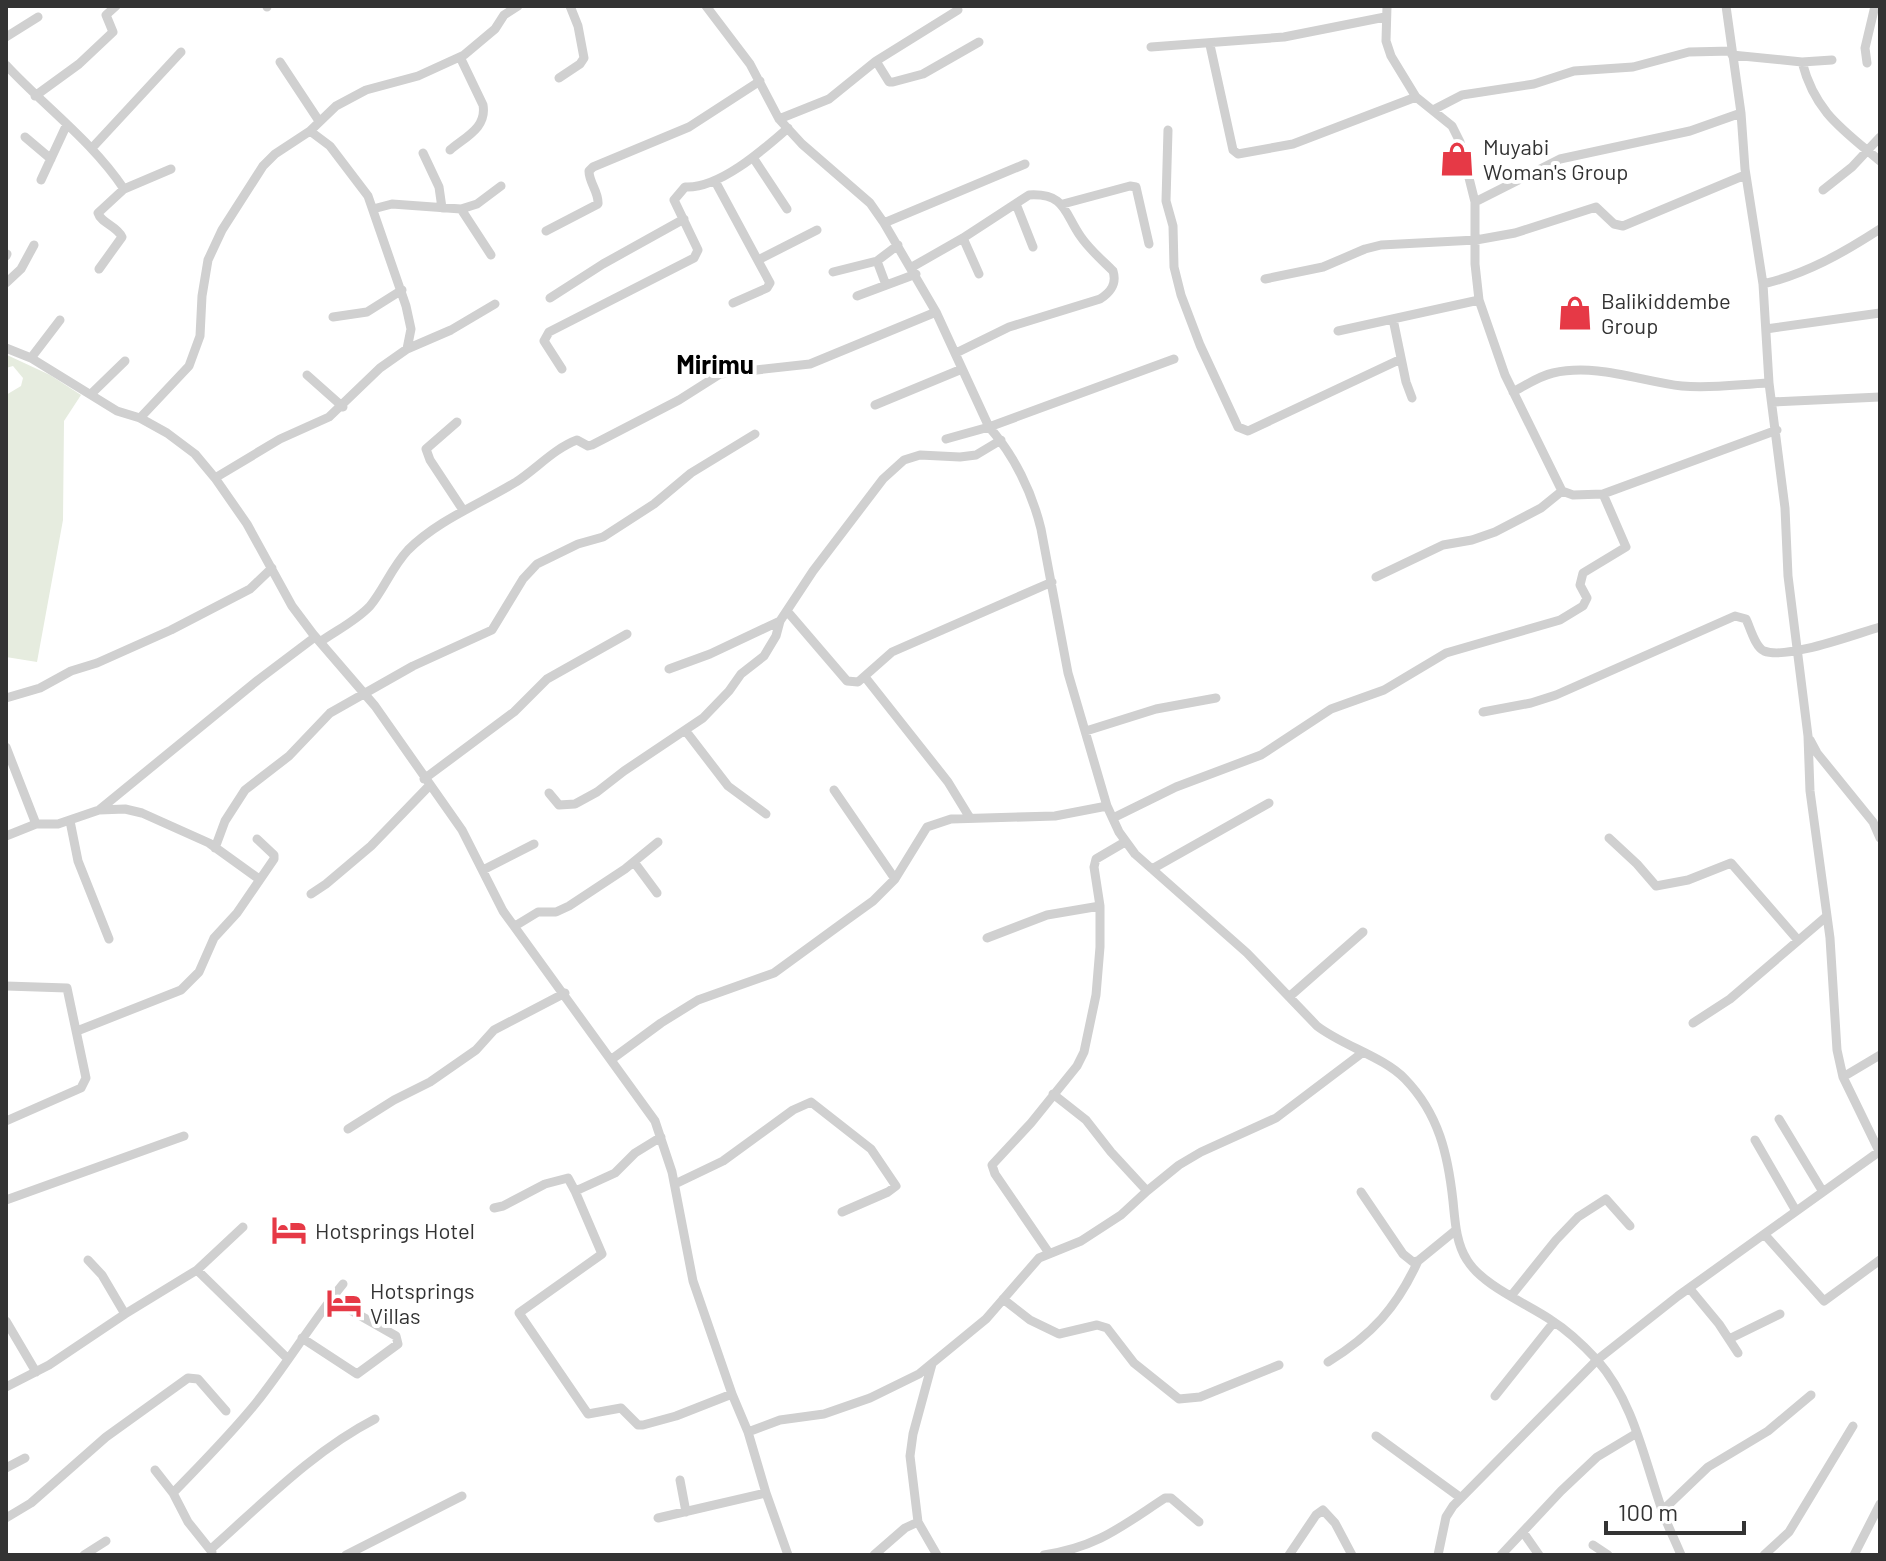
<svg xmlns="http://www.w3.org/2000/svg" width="1886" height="1561" viewBox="0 0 1886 1561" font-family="Barlow,sans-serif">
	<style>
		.green { fill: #e6ecdf }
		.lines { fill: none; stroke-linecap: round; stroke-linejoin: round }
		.street { stroke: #d0d0d0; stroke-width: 9 }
		.labels { text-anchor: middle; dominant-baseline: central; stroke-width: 8; stroke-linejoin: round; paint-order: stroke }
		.poi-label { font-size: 22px; fill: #333; stroke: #fff; text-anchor: start }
		.quarter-label { font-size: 26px; font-weight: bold; fill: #000; stroke: #fff }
	</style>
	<rect width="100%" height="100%" fill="#fff"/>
	<path class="green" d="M7,355l43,20 31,20 -17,26 -1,99 -26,142 -31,-5v-262l15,-9 2,-8 -10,-12 -7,2z"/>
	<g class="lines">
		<path class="street" d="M267,6v1
			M706,6l44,58 29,55 23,25 68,59 14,20 52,89 53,115c25,28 43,65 52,102l27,144 39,133 12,26 16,22 112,99 70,73c26,20 67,31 88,53 34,35 43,76 48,122 2,20 3,42 14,59 16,26 59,43 84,60 16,10 33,26 46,40 37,42 47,99 65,150 5,15 13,30 19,45
			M1387,6l-1,35 5,15 25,41 36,29 8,16 15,60v62l4,36 26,75 57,116 11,4 30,-1 174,-64
			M1726,6l15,107 4,56 18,115 6,99 16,125 3,68 20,160 2,55 20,147 7,112 6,27 36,74
			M6,37l32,-20
			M1210,45l23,105 5,4 55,-10 123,-47
			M1151,47l133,-10 101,-20
			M1732,55l70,7 30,-2
			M876,61l13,21h4l30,-8 56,-32
			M280,62l39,59
			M1802,62c13,50 40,67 78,99
			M1867,63l-2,-15 10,-42
			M6,65c39,42 86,76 118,124l47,-20
			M559,78l21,-14 4,-6 -6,-32 -8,-20
			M35,96l44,-32 34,-32 -7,-17 10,-9
			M1433,110l29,-15 72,-11 40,-13 59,-4 56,-15 43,-1
			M779,119l50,-20 47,-38 82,-51
			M1168,130l-2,71 7,25 1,41 7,28 19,50 38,82 10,4 153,-72
			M310,131l20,15 38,50 38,110 5,23 -4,20
			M25,137l26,22
			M92,148l89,-96
			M450,150c15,-13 37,-22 33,-45l-23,-48
			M423,153l16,34 3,21
			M754,159l33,50
			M41,180l26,-56
			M715,181l55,102 -3,5 -34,15
			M1823,190l29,-23 28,-30
			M1475,202l85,-43 130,-28 51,-18
			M1016,204l17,43
			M1063,204l67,-18 6,1 13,57
			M373,209l19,-5 69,5 16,-5 24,-18
			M461,209l30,46
			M884,223l141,-59
			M546,231l52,-27c1,-12 -9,-21 -9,-33l4,-4 96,-40 71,-46
			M963,238l16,36
			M6,256l1,-2
			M758,260l59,-30
			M912,267l51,-29 66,-43c37,-2 35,18 52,42 9,13 21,23 32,34 4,13 -2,21 -13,28l-91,28 -53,26
			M99,269l23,-32c-5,-11 -21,-14 -24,-24l26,-24
			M833,272l44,-11
			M1265,279l58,-12 42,-18 16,-4 95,-5 39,-7 81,-26 18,17 9,2 122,-51
			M6,283l15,-14 13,-24
			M1763,284c43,-10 80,-31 117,-55
			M886,285l-9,-24 21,-16
			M857,296l59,-22
			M550,298l53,-34 81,-45
			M333,317l34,-5 35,-22
			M1393,319l13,63 6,16
			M1766,329l114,-16
			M1338,331l141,-31
			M6,348l25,10 86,53 23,7 27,15 28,21 20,24 32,46 45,82 21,28 62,72 87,124 41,81 152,210 17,51 21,109 39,113 16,38 18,61 22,62
			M31,358l29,-38
			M562,369l-18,-28 5,-9 145,-74 4,-8 -24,-50 11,-13c34,2 78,-37 103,-59
			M307,375l36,32
			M1513,392c13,-7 26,-16 40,-19 43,-10 87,8 129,13 29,3 59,-2 87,-3
			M91,394l34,-33
			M1772,402l108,-5
			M875,405l87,-36
			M140,418l49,-52 11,-30 2,-40 6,-36 14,-30 41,-64 12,-12 35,-23 26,-25 30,-16 52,-14 46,-21 31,-26 9,-14 14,-9
			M457,422l-31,27 4,11 33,50
			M946,439l43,-12 185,-68
			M215,478l65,-39 49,-22 51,-49 27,-19 44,-19 44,-26
			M1376,577l67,-32 29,-5 23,-8 46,-24 21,-17
			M787,611l60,70 11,1 34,-30 160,-70
			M320,642c17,-12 36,-21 50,-36 14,-17 22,-39 38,-56 30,-30 72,-46 108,-68 20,-13 39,-34 61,-42l11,6 4,-1 87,-45 41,-26 90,-10 126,-52
			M669,669l41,-15 70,-33
			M865,677l83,105 22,36
			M6,698l34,-10 31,-17 26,-8 74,-33 79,-41 22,-21
			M1483,712l48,-9 25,-8 179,-79 11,3c4,8 9,28 18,32 23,9 91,-17 116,-24
			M685,730l43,56 38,28
			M1086,731l70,-22 60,-11
			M1810,740l7,13 56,69 7,16
			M6,747l30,77
			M424,779l90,-67 33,-33 80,-45
			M834,790l61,89
			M549,793l10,12 16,-1 22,-12 27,-21 79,-53 26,-27 12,-17 23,-18 12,-20 4,-15 33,-50 70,-92 21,-19 16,-5 40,2 16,-2 25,-15
			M99,810l159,-130 57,-43
			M1113,818l63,-31 85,-32 70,-46 53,-19 62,-37 114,-33 23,-14 4,-8 -7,-13 3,-12 43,-26 -23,-53
			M70,821l8,40 31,78
			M6,836l30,-12h22l41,-14 26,-1 17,4 67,30 50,36
			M1609,838l28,26 19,22 32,-6 43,-17 66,76
			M215,848l10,-27 20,-31 44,-34 41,-43 83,-47 79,-36 31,-51 14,-15 41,-20 25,-7 51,-33 37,-31 64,-39
			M634,862l23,31
			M1152,869l117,-66
			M483,870l51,-26
			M311,894l15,-10 45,-38 58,-60
			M515,926l23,-14h18l13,-6 56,-37 33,-27
			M987,938l60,-23 53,-9
			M6,986l61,2 19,90 -5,10 -75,33
			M1289,997l74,-65
			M1693,1023l37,-24 97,-83
			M77,1031l104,-41 18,-18 15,-34 23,-25 37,-54v-4l-17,-16
			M612,1059l49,-36 37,-23 76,-27 74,-54 25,-18 22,-22 32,-52 24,-8 104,-3 52,-10
			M1843,1077l37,-22
			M1779,1119l44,73
			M348,1129l46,-29 36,-18 46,-32 18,-20 71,-37
			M1755,1140l41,71
			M675,1184l48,-23 70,-51 18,-8 60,47 25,37 -8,6 -46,20
			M575,1191l27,63 -83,59 69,101 33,-6 17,17h5l33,-9 56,-22
			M1147,1191l32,-26 22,-13 75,-34 86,-65
			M1361,1192l42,62 10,8 5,-1 38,-31
			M6,1200l178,-64
			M494,1208l9,-2 42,-22 23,-6 7,13 5,-2 35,-16 20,-20 26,-16
			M1765,1235l59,66 56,-41
			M1049,1253l-54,-79 -3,-9 39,-42 46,-57 7,-14 12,-57 4,-48v-41l-6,-39 2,-8 29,-17
			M88,1260l14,15 23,39
			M197,1270l91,89
			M1690,1289l29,35 19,29
			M1511,1296l45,-56 22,-23 28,-18 24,27
			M1003,1299l27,21 29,14 38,-9 10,3 27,35 45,36 21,-2 79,-32
			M6,1321l30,51
			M302,1338l55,36 41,-30 -2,-8 -65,-37
			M1729,1339l51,-25
			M1328,1362c44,-27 69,-55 90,-101
			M932,1364l-19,70 -3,22 8,66 19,33
			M6,1387l43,-22 76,-51 72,-44 46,-43
			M1495,1396l59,-74
			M748,1432l32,-12 44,-6 46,-16 49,-24 67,-55 53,-61 42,-17 40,-26 26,-24 -36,-39 -25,-32 -33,-26
			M1376,1436l85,62
			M6,1468l19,-10
			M155,1470l18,23 15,29 24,30
			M680,1480l6,32
			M173,1493c28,-29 57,-58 83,-90 31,-39 56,-81 87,-119
			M1662,1511l46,-44 60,-36 43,-36
			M6,1518l25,-15 75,-66 82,-59 10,1 28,32
			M658,1518l108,-25
			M1523,1532l16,23
			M1593,1545l15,10
			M211,1549c52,-46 102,-98 164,-130
			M84,1555l22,-14
			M346,1555l116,-59
			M874,1555l31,-27 13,-6
			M1044,1555c54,-8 78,-29 121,-57h6l28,24
			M1289,1555l27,-40 7,-5 12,13 17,32
			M1438,1555l8,-38 7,-11 144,-146 81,-64 202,-145
			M1501,1555l60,-64 36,-34 40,-24
			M1764,1555l25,-23 64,-106
			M1854,1555l26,-51"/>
	</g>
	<defs>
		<g id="shop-bare" transform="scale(2.76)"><path d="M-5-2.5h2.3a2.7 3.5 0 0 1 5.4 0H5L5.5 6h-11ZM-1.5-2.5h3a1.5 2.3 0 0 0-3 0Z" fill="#e63946" stroke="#fff" stroke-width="2.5" paint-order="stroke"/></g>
		<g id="hotel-bare" transform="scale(2.76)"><path d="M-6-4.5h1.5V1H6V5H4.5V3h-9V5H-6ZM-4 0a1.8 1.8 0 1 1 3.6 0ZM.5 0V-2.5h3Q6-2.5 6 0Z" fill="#e63946" stroke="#fff" stroke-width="2.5" paint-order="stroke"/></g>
	</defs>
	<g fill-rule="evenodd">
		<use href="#shop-bare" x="1457" y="159"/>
		<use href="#shop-bare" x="1575" y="313"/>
		<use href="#hotel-bare" x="289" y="1230"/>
		<use href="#hotel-bare" x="344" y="1303"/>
	</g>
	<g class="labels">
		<g class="poi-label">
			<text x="1483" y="146">Muyabi<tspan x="1483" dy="25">Woman's Group</tspan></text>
			<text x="1601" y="300">Balikiddembe<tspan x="1601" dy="25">Group</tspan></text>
			<text x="315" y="1230">Hotsprings Hotel</text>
			<text x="370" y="1290">Hotsprings<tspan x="370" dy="25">Villas</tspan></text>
		</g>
		<g class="quarter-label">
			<text x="715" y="363">Mirimu</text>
		</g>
	</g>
	<rect width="1886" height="1561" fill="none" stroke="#333333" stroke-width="16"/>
	<path d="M1606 1521v12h138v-12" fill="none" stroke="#333333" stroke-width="4"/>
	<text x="1618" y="1521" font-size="24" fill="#333333" stroke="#ffffff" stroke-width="6" paint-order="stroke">100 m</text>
</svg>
